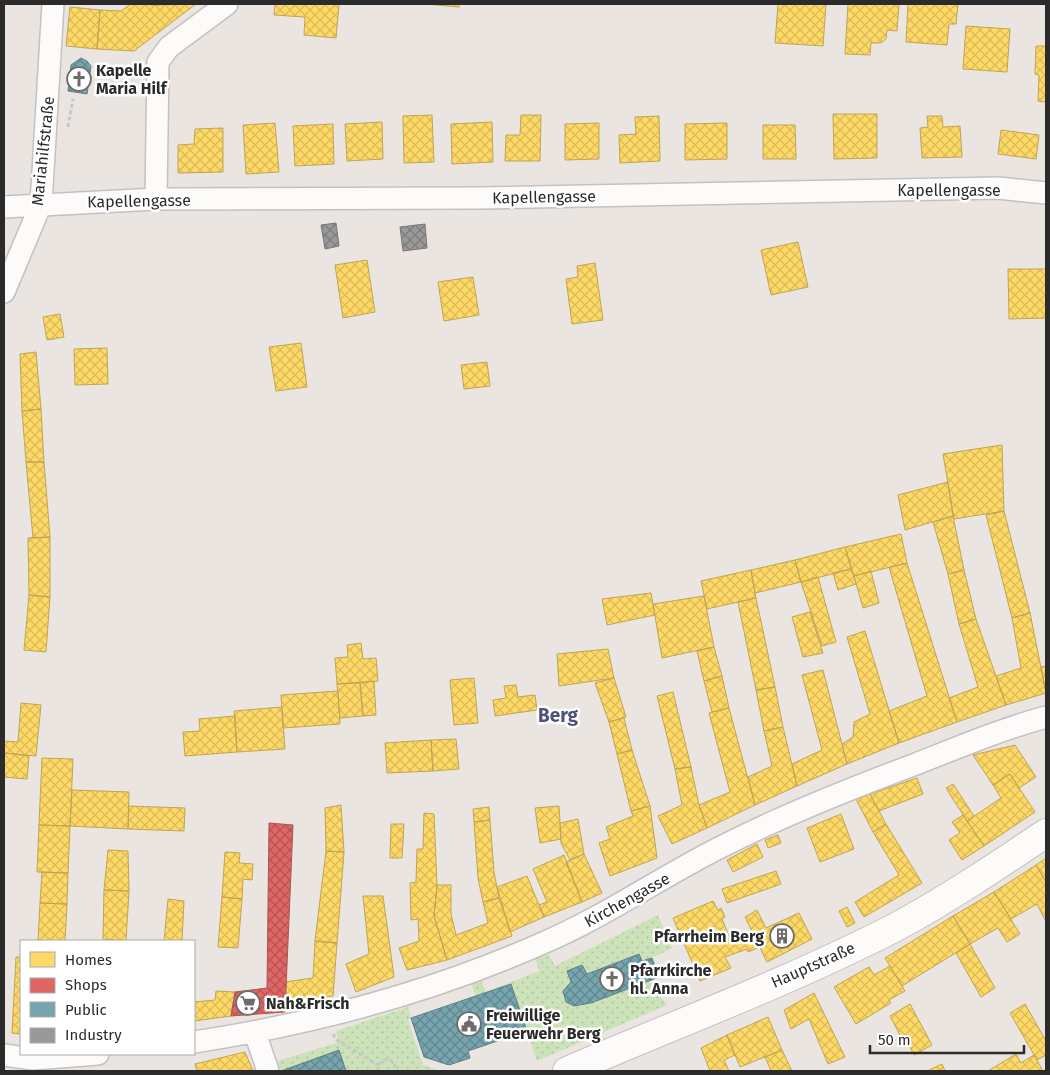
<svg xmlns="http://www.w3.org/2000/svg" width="1050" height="1075" viewBox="0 0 1050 1075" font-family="'Fira Sans',sans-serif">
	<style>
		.grass { fill: url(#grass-dots) }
		.homes { fill: url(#homes-cross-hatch); stroke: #bfa554 }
		.shops { fill: url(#shops-cross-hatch); stroke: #aa5454 }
		.public { fill: url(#public-cross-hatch); stroke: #608087 }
		.industry { fill: url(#industry-cross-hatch); stroke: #787878 }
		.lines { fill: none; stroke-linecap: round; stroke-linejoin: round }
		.minor-casing { stroke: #c3c1c1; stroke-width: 24 }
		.secondary-casing { stroke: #c3c1c1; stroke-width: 30 }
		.path { stroke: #c8c7c7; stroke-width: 3; stroke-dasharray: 4 2.5; stroke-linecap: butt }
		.minor { stroke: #fcfbfa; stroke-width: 21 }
		.secondary { stroke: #fcfbfa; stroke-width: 28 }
		.labels { text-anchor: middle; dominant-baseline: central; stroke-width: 5; stroke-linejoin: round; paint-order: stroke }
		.poi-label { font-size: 16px; font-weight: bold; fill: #2b2b2b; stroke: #fff; text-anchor: start }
		.street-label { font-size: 16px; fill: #2b2b2b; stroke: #fff }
		.quarter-label { font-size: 19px; font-weight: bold; fill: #4c547b; stroke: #fff }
	</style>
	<defs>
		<pattern id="grass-dots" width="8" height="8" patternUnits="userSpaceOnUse" patternTransform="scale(1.25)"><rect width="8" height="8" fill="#cce3ba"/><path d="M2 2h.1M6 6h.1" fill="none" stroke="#afc3a0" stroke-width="1.8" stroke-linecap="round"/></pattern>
		<pattern id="homes-cross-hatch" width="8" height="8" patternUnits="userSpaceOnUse" patternTransform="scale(1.25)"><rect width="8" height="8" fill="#ffd966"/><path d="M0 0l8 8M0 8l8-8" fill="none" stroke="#dbba59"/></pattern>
		<pattern id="shops-cross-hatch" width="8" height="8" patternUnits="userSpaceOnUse" patternTransform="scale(1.25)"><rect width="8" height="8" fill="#e06666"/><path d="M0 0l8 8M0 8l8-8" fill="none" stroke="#b65454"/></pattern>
		<pattern id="public-cross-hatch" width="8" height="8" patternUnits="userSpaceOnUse" patternTransform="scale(1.25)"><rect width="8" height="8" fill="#76a5af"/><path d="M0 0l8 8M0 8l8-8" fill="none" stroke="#61878f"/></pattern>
		<pattern id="industry-cross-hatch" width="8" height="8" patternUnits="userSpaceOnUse" patternTransform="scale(1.25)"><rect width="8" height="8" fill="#999"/><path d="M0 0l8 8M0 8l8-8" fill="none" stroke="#7d7d7d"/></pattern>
	</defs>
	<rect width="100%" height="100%" fill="#eae5e0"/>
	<path class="grass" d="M658,915l14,33 -34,17 29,40 -130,56 -26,-77 -35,12 -6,-15 10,-3 6,14 53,-21 -5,-15 13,-5 8,15z
		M408,1007l3,11 -3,2 15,45 18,6h-95l-7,-20 -58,20 -3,-10 61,-19 -3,-11z"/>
	<path class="homes" d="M131,4l27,1 38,-1 -62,47 -37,-2 3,-39 21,1z
		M275,4h64l-3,34 -32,-3 1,-18 -31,-2z
		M425,4h34v3z
		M778,4h48l-3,42 -48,-3z
		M848,4h51l-2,27 -10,-1 -1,9 -5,4h-10l-1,12 -25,-1z
		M908,4h50l-2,20h-7l-2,21 -41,-3z
		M70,7l30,3 -3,39 -31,-3z
		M966,26l44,3 -3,43 -44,-3z
		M1036,46h10v56l-8,-1 1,-26 -4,-1z
		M833,114h44v44l-43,1z
		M432,115l2,47 -30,1 -1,-47z
		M521,115h20l-1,46h-35l1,-26h14z
		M659,116l1,45 -40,2 -1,-28 17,-1 -1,-17z
		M927,116h15l1,11 17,-1 2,31 -40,1 -2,-30 8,-1z
		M382,122l1,37 -36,2 -2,-37z
		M492,122l1,40 -41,2 -1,-40z
		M275,123l4,49 -33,2 -3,-49z
		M599,123v36l-34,1v-36z
		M727,123v36l-42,1v-36z
		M333,124l1,40 -39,2 -2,-40z
		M763,125h32l1,34h-33z
		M223,128v44l-45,1v-28l16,-1 1,-15z
		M1001,130l38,5 -3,24 -38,-5z
		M798,242l10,45 -37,8 -10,-45z
		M367,260l8,52 -32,6 -8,-53z
		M595,263l8,57 -31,4 -6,-45 12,-2 -1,-11z
		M1008,269h38v49l-37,1z
		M473,277l6,38 -35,6 -6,-39z
		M60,314l4,23 -17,3 -4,-23z
		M301,343l6,44 -31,4 -7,-44z
		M107,348l1,36 -33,1 -1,-36z
		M36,352l5,57 -19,2 -2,-57z
		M487,362l3,24 -26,3 -3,-24z
		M41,409l3,53h-18l-4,-51z
		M1002,445l2,66 -50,8 -11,-65z
		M26,462h18l6,75 -17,1z
		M948,482l5,34 -48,14 -7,-35z
		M1004,511l26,102 -18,5 -26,-103z
		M953,516l11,54 -16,4 -15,-52z
		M901,534l6,29 -53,13 -9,-29z
		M50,537v60l-21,-2 -1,-57z
		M845,547l6,22 -50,13 -6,-22z
		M795,560l6,22 -46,11 -4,-23z
		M907,563l50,159 -58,21 -10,-32 38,-15 -38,-129z
		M851,569l5,15 -18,6 -5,-17z
		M751,570l5,28 -49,11 -6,-28z
		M964,570l12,49 -17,5 -11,-50z
		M871,571l8,32 -16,5 -9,-32z
		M818,577l18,65 -14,4 -21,-64z
		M651,593l4,22 -48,10 -5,-26z
		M29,595l21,2 -4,55 -22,-2z
		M704,596l10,51 -52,11 -9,-54z
		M756,598l19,89 -19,3 -18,-88z
		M810,612l13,41 -20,4 -11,-40z
		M1030,613l16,80 -40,12 -10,-29 25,-8 -9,-50z
		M976,619l30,86 -49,17 -8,-24 29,-11 -19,-63z
		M865,631l34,112 -52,21 -5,-20 11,-7 1,-15 16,-8 -23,-77z
		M361,643l2,16 13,-1 2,23 -41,3 -2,-26 13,-1 -1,-12z
		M714,647l8,29 -18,5 -7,-30z
		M608,649l6,29 -55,8 -2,-32z
		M1046,666v27l-5,-26z
		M823,670l24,94 -50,22 -5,-22 30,-14 -20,-75z
		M722,676l7,32 -17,4 -8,-31z
		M474,678l4,45 -24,2 -4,-45z
		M614,678l12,39 -17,5 -14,-39z
		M374,681l2,34 -13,1 -3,-33z
		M360,683l3,33 -23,2 -3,-34z
		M516,685l2,12 17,-2 2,15 -42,6 -2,-16 13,-2 -2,-12z
		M775,687l8,40 -19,4 -8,-41z
		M338,691l2,33 -57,4 -2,-33z
		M673,692l18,75 -16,2 -18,-73z
		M21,703l20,2 -5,51 -32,-3v-12l14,1z
		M282,707l3,42 -48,3 -3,-41z
		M729,708l26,97 -48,23 -8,-23 31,-13 -21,-79z
		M235,716l2,36 -52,4 -2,-24 17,-1 -1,-12z
		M624,718l8,32 -15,4 -8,-32z
		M783,727l14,59 -42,19 -7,-28 24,-11 -8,-35z
		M456,739l3,30 -26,2 -2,-31z
		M431,740l2,31 -46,2 -2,-30z
		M1015,745l21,32 -17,11 -9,-14 -17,11 -20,-30z
		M632,750l18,56 -19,5 -14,-57z
		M4,753l25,3 -2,23 -23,-2z
		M42,758l31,1 -3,67 -31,-1z
		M691,767l8,38 8,23 -35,16 -14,-28 24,-11 -7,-36z
		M1010,774l25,38 -51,34 -17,-25 34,-23 -8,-13z
		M917,778l6,16 -44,17 -9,-17z
		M953,784l21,32 -7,5 -21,-33z
		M72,790l57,2 -1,37 -58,-3z
		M870,794l16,30 -13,8 -17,-33z
		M341,805l3,47 -18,-1 -1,-43z
		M129,806l56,2 -1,23 -56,-2z
		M559,806l2,33 -21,4 -5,-35z
		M650,806l7,52 -47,18 -11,-33 11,-4 -4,-12 27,-11 -2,-5z
		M489,807l1,13 -16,2 -1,-13z
		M424,813l10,1 3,71 -3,31 13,44 -40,10 -8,-22 20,-7 -1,-22 -7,1 -1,-37 6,-1 1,-33h6z
		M841,814l13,35 -34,13 -13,-34z
		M963,815l21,31 -22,14 -13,-20 11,-7 -8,-11z
		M578,819l6,35 -14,6 -9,-17 -1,-20z
		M490,820l4,52 5,26 -16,4 -5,-24 -4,-56z
		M391,824h13l-2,34h-12z
		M886,824l36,59 -58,34 -9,-15 44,-27 -26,-43z
		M39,825l31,1 -2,47 -31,-1z
		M778,835l3,8 -13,5 -3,-8z
		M757,844l6,13 -30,15 -6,-12z
		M108,850l20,1 1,40 -25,-1z
		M326,851l18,1 -7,91 -22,-2z
		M225,852l15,1 -1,10 14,1 -1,16 -9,-1 -1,20 -20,-2z
		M584,854l18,39 -20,9 -16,-40z
		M564,855l18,47 -38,15 -5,-12 8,-3 -14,-33z
		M1046,858v24l-10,-17z
		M1036,865l10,17v40l-9,-18 -26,15 -17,-27z
		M776,871l5,13 -54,19 -5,-14z
		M42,872l26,1 -1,31 -27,-1z
		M527,876l17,41 -34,15 -13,-45z
		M437,885h14v29l5,21 32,-12 -5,-21 16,-4 13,38 -65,24 -13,-44z
		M104,890l25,1 -3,50 -23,-2z
		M994,892l26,42 -13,8 -9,-14 -28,16 -17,-28z
		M363,896h20l11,81 -38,15 -10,-28 23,-10z
		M222,897l20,2 -4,49 -20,-1z
		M168,899l16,2 -2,40h-18z
		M713,901l5,9 3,-2 4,9 -3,2 9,22 21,-8 8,14 -12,5 -1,-3 -22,8 6,11 -31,13 -27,-63z
		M40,903l27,1 -2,37h-27z
		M847,907l8,16 -8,4 -8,-16z
		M757,910l9,18 33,-15 13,26 -45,23 -22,-45z
		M953,916l17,28 -68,42 -17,-28z
		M315,941l22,2 -4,53 -48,6v-20l28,-4z
		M970,944l25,44 -14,9 -25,-44z
		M16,957h5v77l-9,-1z
		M890,966l15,25 -16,9 2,3 -35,21 -22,-37 35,-20 5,8z
		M216,991l19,1 -4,24 -37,5v-19l21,-2z
		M814,993l31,64 -17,7 -19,-45 -18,10 -7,-19z
		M910,1004l22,41 -18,10 -9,-18 -3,2 -12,-23z
		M1025,1004l21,37v14l-9,5 -27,-47z
		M768,1017l14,33 -42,17 -13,-32z
		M727,1035l8,20 -11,5 5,11h-19l-9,-23z
		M782,1050l10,21h-21l-6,-14z
		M245,1052l8,19h-56l-2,-7z
		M1016,1054l5,9 13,-8 9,16h-55z
		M942,1064l3,7h-18z"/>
	<path class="shops" d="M269,823l24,2 -8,187 -54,4 4,-24 32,-4z"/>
	<path class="public" d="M81,58l6,3 4,5 -4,28 -19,-3 3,-26z
		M639,954l3,7 10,-3 7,19 -68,26 -17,3 -8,-4 -3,-11 8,-9 -4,-11 15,-6 5,9z
		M511,984l16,47 -59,20 2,7 -21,7 -25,-8 -13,-39z
		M339,1050l7,21h-65z"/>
	<path class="industry" d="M336,223l3,23 -14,3 -4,-24z
		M425,224l2,24 -24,3 -3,-24z"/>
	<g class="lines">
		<g class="minor-casing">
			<path id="minor" d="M156,199l2,-137 11,-15 58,-43
				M4,207l152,-8 322,-1 520,-10 48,5
				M4,292l37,-88 12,-200
				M255,1033l13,38
				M194,1042c119,-18 238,-50 349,-99 61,-26 115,-64 174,-94 64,-33 132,-60 199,-85 43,-17 86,-35 130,-47
				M4,1055l29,4 65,-5"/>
		</g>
		<g class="secondary-casing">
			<path id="secondary" d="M567,1071c109,-47 224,-90 329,-144 52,-28 101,-61 150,-94"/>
		</g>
		<path class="path" d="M68,127l5,-28
			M333,1034l4,6 41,25
			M378,1071v-6l5,-5h7l5,5 -1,6"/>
		<use href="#minor" class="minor"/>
		<use href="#secondary" class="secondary"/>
	</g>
	<defs>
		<g id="church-ring" transform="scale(1.25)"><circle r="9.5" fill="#fff" stroke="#6e6c6a" stroke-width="1.5"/><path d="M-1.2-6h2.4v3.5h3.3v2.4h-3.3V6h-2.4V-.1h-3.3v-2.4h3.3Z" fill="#6e6c6a"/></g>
		<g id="building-ring" transform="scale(1.25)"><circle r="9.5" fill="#fff" stroke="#6e6c6a" stroke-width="1.5"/><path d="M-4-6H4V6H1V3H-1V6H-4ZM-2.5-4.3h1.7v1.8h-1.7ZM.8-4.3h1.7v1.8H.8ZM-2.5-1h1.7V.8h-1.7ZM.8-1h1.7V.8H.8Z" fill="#6e6c6a"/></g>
		<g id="supermarket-ring" transform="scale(1.25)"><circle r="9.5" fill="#fff" stroke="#6e6c6a" stroke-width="1.5"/><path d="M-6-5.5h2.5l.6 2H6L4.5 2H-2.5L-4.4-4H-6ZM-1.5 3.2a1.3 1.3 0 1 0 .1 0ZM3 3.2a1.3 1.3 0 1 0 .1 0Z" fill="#6e6c6a"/></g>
		<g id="civic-ring" transform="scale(1.25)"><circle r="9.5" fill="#fff" stroke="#6e6c6a" stroke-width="1.5"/><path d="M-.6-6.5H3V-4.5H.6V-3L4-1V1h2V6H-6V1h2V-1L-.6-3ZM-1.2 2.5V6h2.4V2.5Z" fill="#6e6c6a"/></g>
	</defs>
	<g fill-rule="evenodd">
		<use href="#church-ring" x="79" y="79"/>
		<use href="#building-ring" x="782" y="936"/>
		<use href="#church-ring" x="612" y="979"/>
		<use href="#supermarket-ring" x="248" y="1003"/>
		<use href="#civic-ring" x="469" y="1024"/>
	</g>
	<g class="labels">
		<g class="poi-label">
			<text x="96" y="70">Kapelle<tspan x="96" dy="18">Maria Hilf</tspan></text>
			<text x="764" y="936" text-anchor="end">Pfarrheim Berg</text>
			<text x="630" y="970">Pfarrkirche<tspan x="630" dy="18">hl. Anna</tspan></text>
			<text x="266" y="1003">Nah&amp;Frisch</text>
			<text x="486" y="1015">Freiwillige<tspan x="486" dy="18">Feuerwehr Berg</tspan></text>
		</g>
		<g class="street-label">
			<text transform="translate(43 151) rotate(-84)">Mariahilfstraße</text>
			<text x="949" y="190">Kapellengasse</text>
			<text transform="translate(544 197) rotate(-1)">Kapellengasse</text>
			<text transform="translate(139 201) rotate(-1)">Kapellengasse</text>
			<text transform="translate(627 900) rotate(-29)">Kirchengasse</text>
			<text transform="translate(813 965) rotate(-24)">Hauptstraße</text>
		</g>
		<g class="quarter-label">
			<text x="558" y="715">Berg</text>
		</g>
	</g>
	<rect width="1050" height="1075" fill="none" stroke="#2b2b2b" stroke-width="10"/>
	<rect x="20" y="940" width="175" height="115" fill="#ffffff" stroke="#aaaaaa"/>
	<rect x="30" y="952" width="25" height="15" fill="#ffd966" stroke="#aaaaaa"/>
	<text x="65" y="965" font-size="15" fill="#2b2b2b">Homes</text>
	<rect x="30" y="978" width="25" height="15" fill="#e06666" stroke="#aaaaaa"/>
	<text x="65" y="990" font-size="15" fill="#2b2b2b">Shops</text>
	<rect x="30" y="1002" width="25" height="15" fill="#76a5af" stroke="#aaaaaa"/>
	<text x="65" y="1015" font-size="15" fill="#2b2b2b">Public</text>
	<rect x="30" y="1028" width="25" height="15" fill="#999999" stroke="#aaaaaa"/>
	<text x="65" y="1040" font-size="15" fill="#2b2b2b">Industry</text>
	<path d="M870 1045v8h154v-8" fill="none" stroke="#2b2b2b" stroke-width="2.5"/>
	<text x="878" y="1045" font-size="15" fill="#2b2b2b" stroke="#ffffff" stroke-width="4" paint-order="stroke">50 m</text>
</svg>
